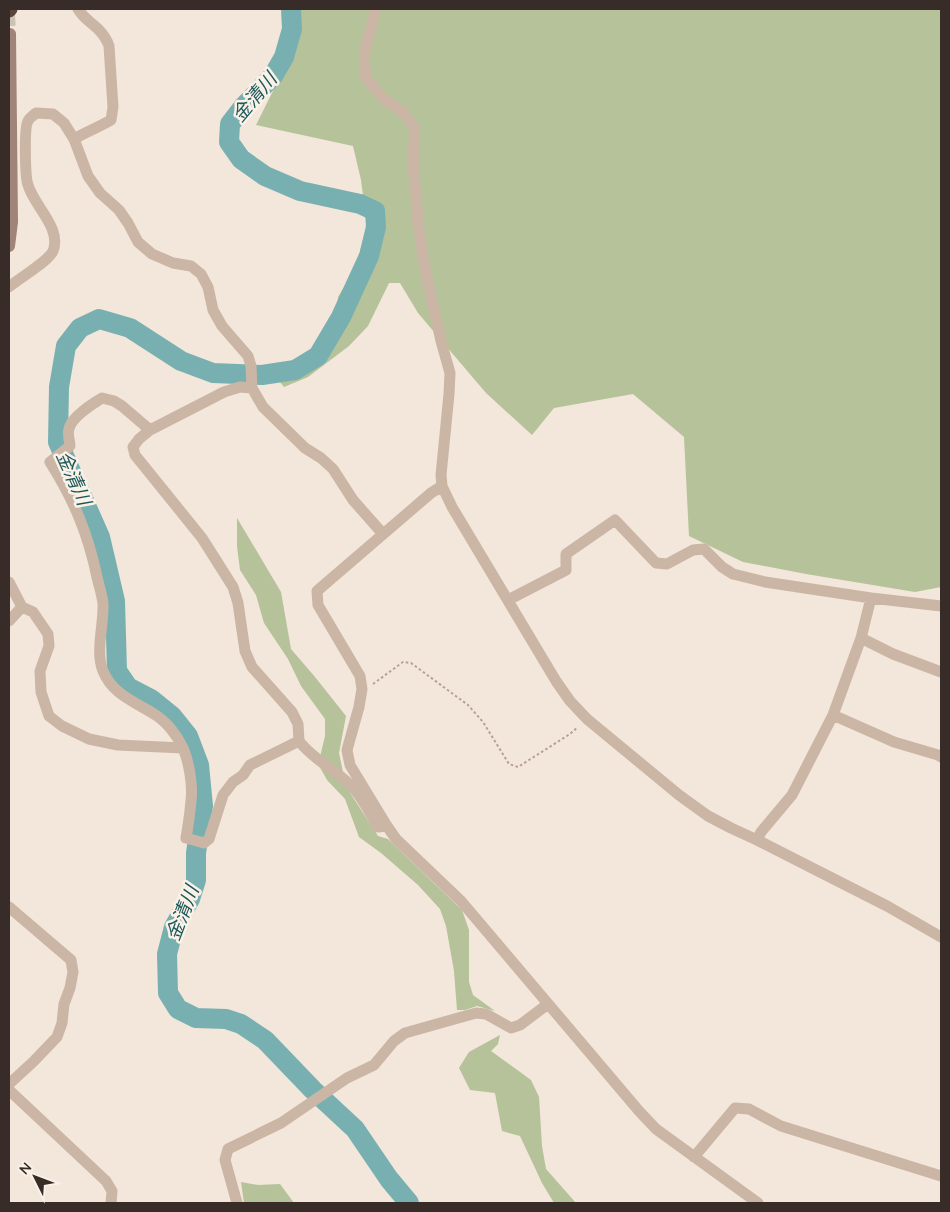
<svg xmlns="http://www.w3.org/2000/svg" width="950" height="1212" viewBox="0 0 950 1212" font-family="Quicksand,'Noto Sans JP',sans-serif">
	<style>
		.green { fill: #b5c29a }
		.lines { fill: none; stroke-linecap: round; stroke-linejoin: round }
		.river { stroke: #78b0b1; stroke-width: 20 }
		.secondary-tunnel { stroke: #cdc1b6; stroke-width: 12; stroke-dasharray: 12 6; stroke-linecap: butt }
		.path { stroke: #b7a090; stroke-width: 2; stroke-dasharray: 2.5 2.5; stroke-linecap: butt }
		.street { stroke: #cbb6a6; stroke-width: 11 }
		.secondary { stroke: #9f8477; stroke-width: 12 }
		.highway { stroke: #58453e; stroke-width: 15 }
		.labels { text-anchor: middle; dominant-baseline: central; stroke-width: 5; stroke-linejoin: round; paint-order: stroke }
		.water-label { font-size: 19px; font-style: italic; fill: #1b575a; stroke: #faf1e7 }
	</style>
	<rect width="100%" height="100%" fill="#f3e6da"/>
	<path class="green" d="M298,9h643v578l-26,5 -109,-18 -63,-12 -54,-26 -5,-99 -51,-43 -79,14 -22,27 -46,-42 -68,-80 -18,-30h-11l-21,43 -19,20 -41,31 -24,10 -4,-5 40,-22 15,-21 3,-42 18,-30 11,-42 -6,-45 -8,-34 -97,-21 27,-54 16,-46z
		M237,518l44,74 10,57 24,28 31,39 -7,37 4,19 -23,-15 5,-21v-17l-24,-33 -13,-27 -24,-36 -8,-28 -16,-25 -3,-24z
		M317,762l30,26 31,48 10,3 74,71 7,20v52l4,13 22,16 -18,-5 -12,4h-8l-3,-39 -8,-45 -6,-17 -22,-24 -37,-32 -22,-16 -14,-38 -18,-19z
		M500,1035l-2,9 -7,7 40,29 8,17 3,49 4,23 30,34h-22l-12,-20 -22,-47 -18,-5 -7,-38 -25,-3 -11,-22 10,-16z
		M241,1182l17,3 22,-1 14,19h-50z"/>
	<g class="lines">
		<path class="river" d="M291,9l1,20 -8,28 -11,19 -29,30 -14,18 -1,18 12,17 24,17 35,15 60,13 15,7 1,16 -7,29 -28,61 -23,39 -23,14 -33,5 -49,-2 -32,-12 -51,-33 -31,-9 -19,9 -14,18 -7,41 -1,55 42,95 15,64 2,70 11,16 23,12 21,17 16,20 11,29 4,41 -7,47v27l-6,19 -16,28 -7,27 1,39 10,16 18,9 30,1 15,5 24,16 48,50 42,39 34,50 20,24"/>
		<path class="secondary-tunnel" d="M9,14l1,20"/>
		<path class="path" d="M373,684l30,-22 8,1 57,42 15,17 26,42 9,3 52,-33 8,-7"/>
		<path class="street" d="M374,9l1,4 -11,41 2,24 18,21 20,14 11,16 -2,31 5,62 6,42 17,77 9,32 -1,21 -8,81 1,11 10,21 104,174 14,20 17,18 92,76 29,21 23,12 26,12 130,66 54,31
			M74,139c12,-7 25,-12 37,-19l2,-13 -4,-61c-2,-6 -6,-12 -11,-17 -8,-8 -13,-9 -20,-20
			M9,287c10,-9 39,-25 44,-36 9,-23 -19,-45 -25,-66 -3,-8 -4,-58 0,-64 1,-3 6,-6 8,-8l17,1 11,9 10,16 14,37 12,17 19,17 9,13 10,19 14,12 21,9 18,3 10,8 7,13 5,23 9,16 26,30 3,10 1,22 11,19 42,41 16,10 12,11 20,31 30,34
			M252,388l-12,-1 -16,5 -74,38 -11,9 -6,8 2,8 67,83 31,49 5,16 7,48 7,16 40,45 6,12 1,17
			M150,430l-28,-24 -8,-5 -12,-3c-10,6 -31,20 -33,31 -2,5 1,12 1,17l-20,16c24,38 38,72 47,115 2,9 5,18 6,26 1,21 -8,49 0,68 9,23 32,31 51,43 12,7 23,21 29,34 6,14 10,38 8,53 -1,12 -3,25 -5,37l18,5 5,-4 14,-44 10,-13 10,-7 7,-10 49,-24c15,20 40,30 56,49 9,11 16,25 23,37l9,-1
			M442,486l-11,7 -114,98 1,14 42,71 2,13 -3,18 -12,43 3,15 37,61 9,13 65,62 178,210 17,18 102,74
			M9,582l13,25 11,5 15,22 1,12 -9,25 1,21 8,24 13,10 27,13 29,6 65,3
			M508,600l58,-30v-16l49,-34 41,43 11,1 26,-14 11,-1 18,18 11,7 32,8 106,16 70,8
			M9,621l13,-14
			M861,638l32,16 48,18
			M833,715l61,27 44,13 3,2
			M757,840l4,-8 31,-37 41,-80 28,-77 10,-40
			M9,907l62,53 2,12 -3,16 -6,16 -2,19 -5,14 -24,25 -24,22
			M9,1090l97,91 6,10 -1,12
			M694,1157l41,-49 14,1 32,17 160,50
			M237,1203l-12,-43 3,-11 53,-26 66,-45 27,-13 20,-24 11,-8 71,-20 10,1 25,14 9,-3 28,-21"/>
		<path class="secondary" d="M9,246l3,-24 -2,-188"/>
		<path class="highway" d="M9,10l1,-1"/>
	</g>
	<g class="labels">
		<g class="water-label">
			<text transform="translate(254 97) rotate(-50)">金清川</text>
			<text transform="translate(74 478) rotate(66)">金清川</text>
			<text transform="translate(182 913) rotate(-69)">金清川</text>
		</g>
	</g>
	<rect width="950" height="1212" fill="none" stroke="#372c27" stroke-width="20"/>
	<g transform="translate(35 1177) rotate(312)" stroke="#faf1e7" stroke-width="4" paint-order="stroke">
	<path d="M0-4L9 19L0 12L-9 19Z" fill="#372c27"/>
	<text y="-8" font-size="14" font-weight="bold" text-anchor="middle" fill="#372c27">N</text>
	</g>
</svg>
